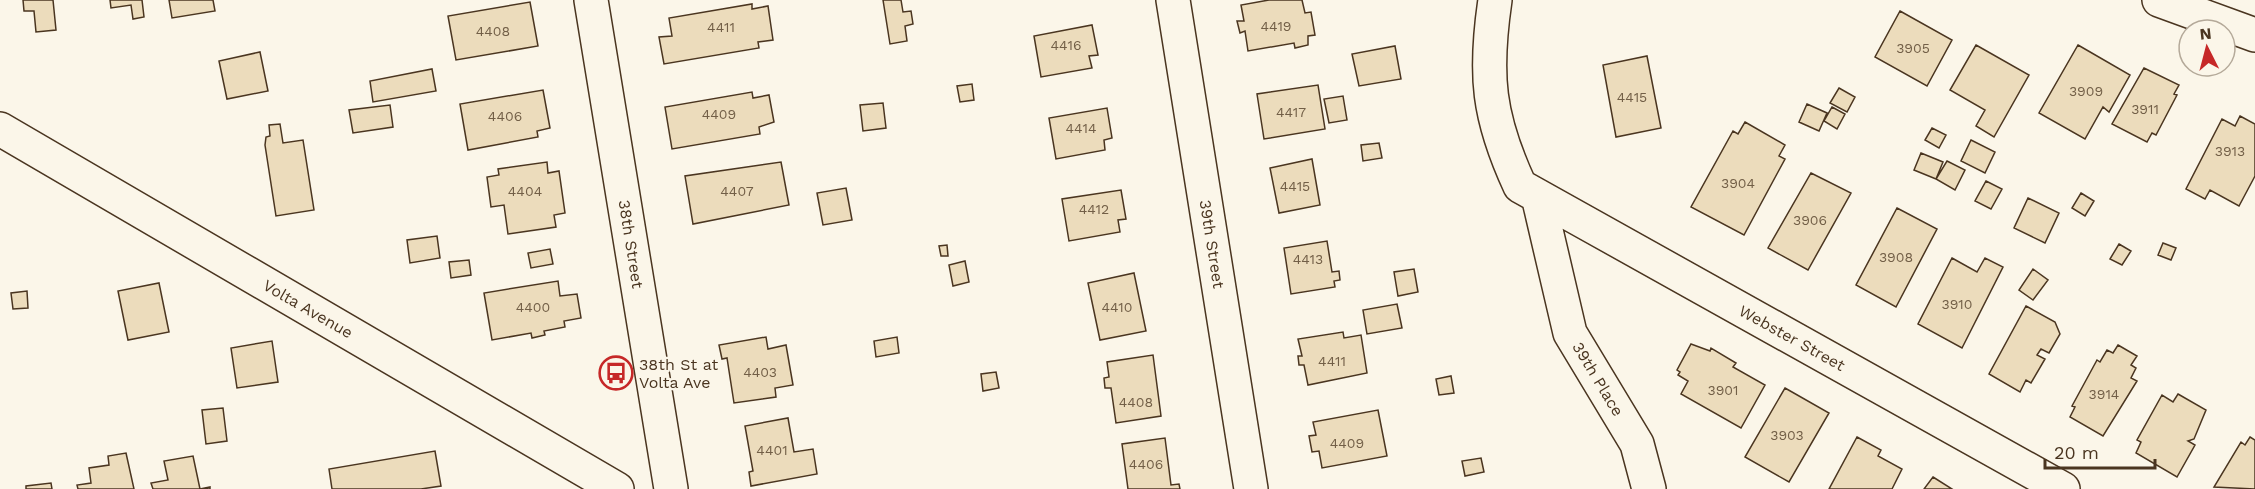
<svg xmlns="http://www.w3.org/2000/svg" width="2255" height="489" viewBox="0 0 2255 489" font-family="'Work Sans',sans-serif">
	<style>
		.building { fill: #ecdcbc; stroke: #4a3520; stroke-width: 1.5 }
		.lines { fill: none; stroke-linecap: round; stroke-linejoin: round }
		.street-casing { stroke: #4a3520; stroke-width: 36 }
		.secondary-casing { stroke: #4a3520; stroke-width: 36 }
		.street { stroke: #fbf6e9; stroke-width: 33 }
		.secondary { stroke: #fbf6e9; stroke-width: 33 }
		.labels { text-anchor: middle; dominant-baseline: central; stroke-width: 4.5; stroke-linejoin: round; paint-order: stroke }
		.number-label { font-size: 14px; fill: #725f47 }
		.street-label { font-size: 16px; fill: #4a3520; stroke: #fbf6e9 }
		.poi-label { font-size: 16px; fill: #4a3520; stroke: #fbf6e9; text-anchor: start }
	</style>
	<rect width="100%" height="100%" fill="#fbf6e9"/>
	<path class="building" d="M23,0h30l3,30 -20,2 -2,-21h-10z
		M110,0h32l2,17 -11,2 -2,-14 -20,3z
		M169,0h44l2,11 -43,7z
		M883,0h18l2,12 8,-1 2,13 -8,2 2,15 -17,3z
		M1269,0h33l3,13 6,-1 4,23 -7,1v9l-13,3 -1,-5 -46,8 -3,-20 -5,2 -3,-12h7l-3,-16z
		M530,2l8,44 -82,14 -8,-44z
		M752,4v5l16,-3 5,34 -15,2 1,6 -95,16 -5,-27 13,-1 -3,-18z
		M1900,11l52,29 -25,46 -52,-29z
		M1092,25l6,30 -9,1 3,12 -51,9 -7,-41z
		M1976,45l53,30 -35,62 -18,-11 9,-16 -35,-20z
		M2078,45l52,30 -21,37 -6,-5 -18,32 -46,-26z
		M1395,46l6,33 -42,7 -7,-32z
		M260,52l8,39 -41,8 -8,-38z
		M1647,56l14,72 -45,9 -13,-72z
		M2144,68l35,17 -5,9 3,1 -21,40 -4,-2 -5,9 -35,-18z
		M432,69l4,22 -63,11 -3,-21z
		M972,84l2,16 -14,2 -3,-16z
		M1318,85l7,44 -61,10 -7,-45z
		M1839,88l16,9 -8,15 -17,-9z
		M543,90l7,38 -13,3 1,6 -70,13 -8,-46z
		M752,92l1,6 16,-3 5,27 -15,5 1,7 -88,15 -7,-42z
		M1343,96l4,24 -18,3 -5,-24z
		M883,103l3,25 -23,3 -3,-26z
		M1807,104l20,9 -8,18 -20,-9z
		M390,105l3,22 -40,6 -4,-23z
		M1832,107l13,7 -8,15 -13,-8z
		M1107,108l5,30 -8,2 1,10 -49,9 -7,-41z
		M2240,116l15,8v52l-16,30 -29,-16 -5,9 -19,-10 36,-70 13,7z
		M1745,122l40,23 -6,11 6,3 -41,76 -53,-28 42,-76 5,3z
		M280,124l3,19 20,-3 11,70 -38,6 -11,-71 1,-8 4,-1 -1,-11z
		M1932,128l14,7 -7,13 -14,-8z
		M1971,140l24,12 -10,21 -24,-12z
		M1379,143l3,15 -19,3 -2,-16z
		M1921,153l22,9 -7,17 -22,-9z
		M1312,159l8,46 -41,8 -9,-45z
		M1947,161l18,9 -10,20 -19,-11z
		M547,162l1,11 11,-2 6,42 -11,2 2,12 -48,7 -4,-29 -13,2 -4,-30 12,-2 -1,-6z
		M781,162l8,43 -96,19 -8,-48z
		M1811,173l40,20 -43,77 -40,-22z
		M1986,181l16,8 -11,20 -16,-8z
		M846,188l6,32 -29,5 -6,-32z
		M1121,190l5,29 -8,1 2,12 -51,9 -7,-42z
		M2081,193l13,8 -9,15 -13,-8z
		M2028,198l31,15 -14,30 -31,-15z
		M1897,208l40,21 -41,78 -40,-22z
		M437,236l3,22 -30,5 -3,-23z
		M1327,241l5,31 7,-1 1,9 -6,1 1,6 -44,7 -7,-46z
		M2163,243l13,5 -5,12 -13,-5z
		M2119,244l12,7 -9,14 -12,-6z
		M947,245l1,11h-7l-2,-10z
		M550,249l3,15 -22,4 -3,-15z
		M1952,258l25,14 8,-14 18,9 -41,81 -44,-24z
		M469,260l2,15 -20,3 -2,-16z
		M965,261l4,21 -16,4 -4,-21z
		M1414,269l4,23 -20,4 -4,-24z
		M2033,269l15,11 -15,20 -14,-10z
		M1134,273l12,58 -46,9 -12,-57z
		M558,281l2,15 17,-2 4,24 -17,3 1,6 -21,4 1,4 -13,3 -1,-5 -39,7 -8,-47z
		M159,283l10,49 -41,8 -10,-49z
		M27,291l1,17 -15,1 -2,-16z
		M1397,304l5,24 -35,6 -4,-24z
		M2026,306l29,16 5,12 -11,19 -8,-4 -4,6 8,4 -14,24 -5,-3 -6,12 -31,-18z
		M1343,332l1,6 17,-3 6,38 -59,12 -4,-20h-5l-1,-9h4l-4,-17z
		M766,337l2,12 18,-4 7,40 -18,3 1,9 -42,6 -7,-45 -5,1 -3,-14z
		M897,337l2,16 -23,4 -2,-16z
		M272,341l6,41 -41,6 -6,-40z
		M1691,344l19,7 1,-3 25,15 -3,4 32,18 -24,43 -60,-34 7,-13 -10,-6 2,-3 -3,-2z
		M2118,345l19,11 -6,9 5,3 -5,10 6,3 -34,55 -33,-19 5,-10 -3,-1 25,-46 3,2 7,-12 6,3z
		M1153,355l8,61 -45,7 -5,-35h-6l-1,-10 5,-1 -2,-15z
		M996,372l3,16 -16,3 -2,-17z
		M1451,376l3,17 -15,2 -3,-16z
		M1785,388l44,25 -40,69 -44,-25z
		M2178,394l28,16 -12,29 -6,2 7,4 -18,32 -41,-24 5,-11 -4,-2 25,-45 11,7z
		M223,408l4,33 -21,3 -4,-34z
		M1378,410l9,46 -65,12 -3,-17 -7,1 -3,-16 7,-1 -3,-13z
		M788,418l6,34 19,-3 4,25 -66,12 -2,-14 4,-1 -8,-45z
		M1857,437l24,13 -3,6 24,13 -10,20h-63z
		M2250,437l5,3v49l-41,-2 27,-45 4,3z
		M1165,438l6,47 8,-1 1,5h-52l-6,-45z
		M435,451l6,35 -20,3h-89l-3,-20z
		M126,453l8,36h-56l-1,-4 14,-2 -2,-15 20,-3 -1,-9z
		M193,456l7,33 10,-2v2h-57l-2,-6 17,-3 -4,-19z
		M1481,458l3,14 -19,4 -3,-15z
		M1933,477l19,12h-28z
		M51,483l1,6h-26v-3z"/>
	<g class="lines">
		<g class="street-casing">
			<path id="street" d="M1173,0l78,489
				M1495,0c-11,75 -7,117 25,186l543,303
				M2159,0l96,35
				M0,129l617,360
				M1538,196l32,137 67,111 12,45"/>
		</g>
		<g class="secondary-casing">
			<path id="secondary" d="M591,0l80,489"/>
		</g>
		<use href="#street" class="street"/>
		<use href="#secondary" class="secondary"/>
	</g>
	<defs>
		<g id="bus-ring" transform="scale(1.725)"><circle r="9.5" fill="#fbf6e9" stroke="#c62828" stroke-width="1.5"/><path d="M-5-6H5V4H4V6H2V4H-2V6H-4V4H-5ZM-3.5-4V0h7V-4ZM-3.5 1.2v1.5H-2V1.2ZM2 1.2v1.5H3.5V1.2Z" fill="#c62828"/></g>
	</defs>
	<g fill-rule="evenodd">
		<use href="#bus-ring" x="616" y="373"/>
	</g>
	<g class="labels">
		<g class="number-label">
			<text x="1276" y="26">4419</text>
			<text x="721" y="27">4411</text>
			<text x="493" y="31">4408</text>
			<text x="1066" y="45">4416</text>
			<text x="1913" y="48">3905</text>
			<text x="2086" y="91">3909</text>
			<text x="1632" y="97">4415</text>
			<text x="2145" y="109">3911</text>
			<text x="1291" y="112">4417</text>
			<text x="719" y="114">4409</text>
			<text x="505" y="116">4406</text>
			<text x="1081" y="128">4414</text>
			<text x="2230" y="151">3913</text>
			<text x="1738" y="183">3904</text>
			<text x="1295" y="186">4415</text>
			<text x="525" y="191">4404</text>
			<text x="737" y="191">4407</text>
			<text x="1094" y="209">4412</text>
			<text x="1810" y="220">3906</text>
			<text x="1896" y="257">3908</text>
			<text x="1308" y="259">4413</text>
			<text x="1957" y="304">3910</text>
			<text x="533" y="307">4400</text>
			<text x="1117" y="307">4410</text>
			<text x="1332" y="361">4411</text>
			<text x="760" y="372">4403</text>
			<text x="1723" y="390">3901</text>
			<text x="2104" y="394">3914</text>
			<text x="1136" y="402">4408</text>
			<text x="1787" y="435">3903</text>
			<text x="1347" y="443">4409</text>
			<text x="772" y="450">4401</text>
			<text x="1146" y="464">4406</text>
		</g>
		<g class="street-label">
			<text transform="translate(631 244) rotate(81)">38th Street</text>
			<text transform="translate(1212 244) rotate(81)">39th Street</text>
			<text transform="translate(308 309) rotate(30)">Volta Avenue</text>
			<text transform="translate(1792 338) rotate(29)">Webster Street</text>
			<text transform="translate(1598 379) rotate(59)">39th Place</text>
		</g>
		<g class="poi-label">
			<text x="639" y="364">38th St at<tspan x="639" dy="18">Volta Ave</tspan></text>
		</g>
	</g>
	<g transform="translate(2207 48) rotate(354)"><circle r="28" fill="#fbf6e9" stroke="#b4a999" stroke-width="1.5"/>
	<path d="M0-4.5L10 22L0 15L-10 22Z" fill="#c62828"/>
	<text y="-9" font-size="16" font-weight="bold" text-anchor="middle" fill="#4a3520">N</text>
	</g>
	<path d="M2045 459v9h110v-9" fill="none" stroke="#4a3520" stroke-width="3"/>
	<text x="2054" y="459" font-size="18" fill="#4a3520" stroke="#fbf6e9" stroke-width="4.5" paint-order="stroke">20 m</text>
</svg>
